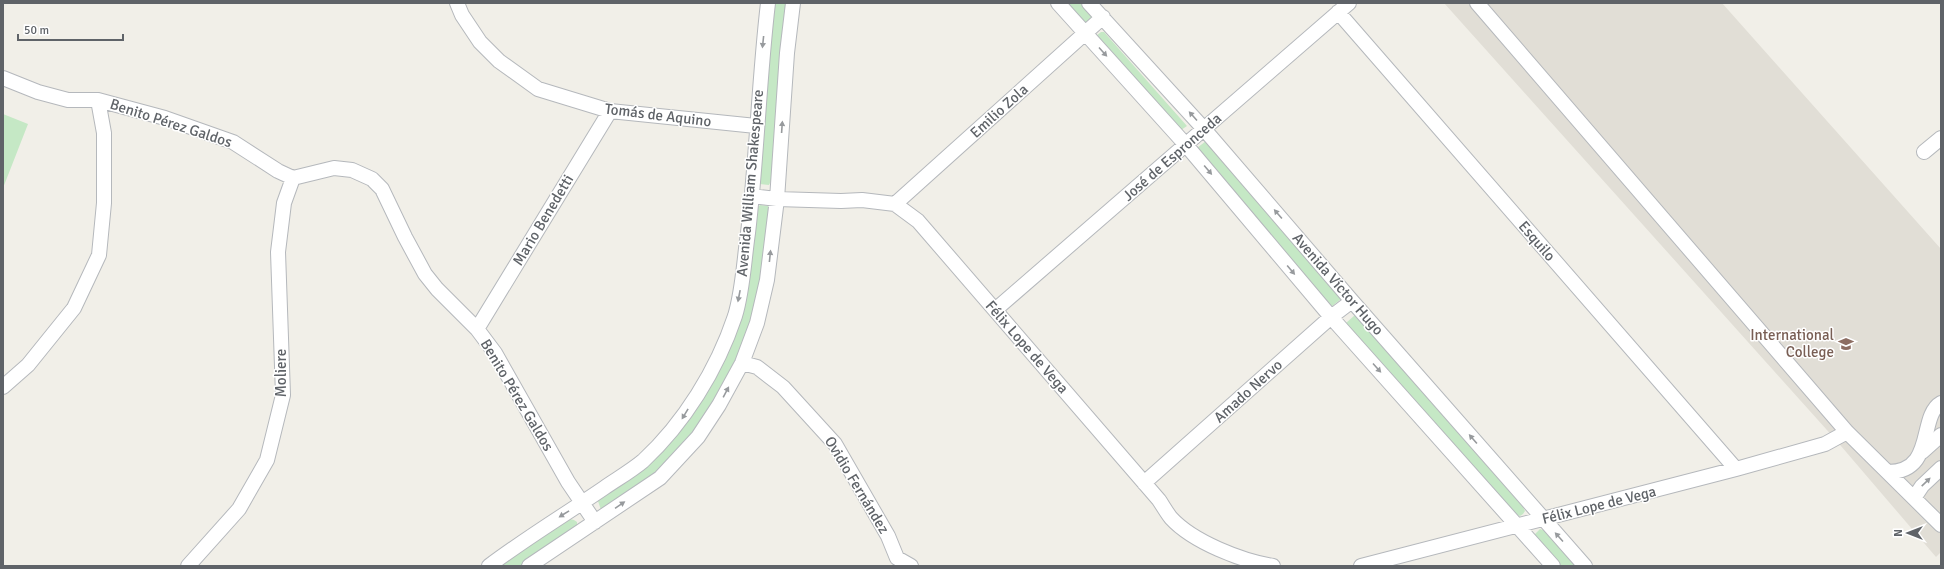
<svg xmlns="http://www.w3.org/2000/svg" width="1944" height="569" viewBox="0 0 1944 569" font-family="Signika,sans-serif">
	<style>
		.education { fill: #e1ded6 }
		.green { fill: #c5e8c5 }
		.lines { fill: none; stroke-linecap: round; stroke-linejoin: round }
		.minor-casing { stroke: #b5b8bc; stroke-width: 16 }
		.minor { stroke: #fff; stroke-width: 14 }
		.oneway { fill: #979a9d }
		.labels { text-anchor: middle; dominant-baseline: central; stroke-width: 3; stroke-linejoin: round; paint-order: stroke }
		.street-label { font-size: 15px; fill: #5f6368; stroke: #fff }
		.education-label { font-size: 15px; fill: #785e54; stroke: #fff; text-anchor: end }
	</style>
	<rect width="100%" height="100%" fill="#f1efe8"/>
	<path class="education" d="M1444,3h278l219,246v303l-5,5 -101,-118z"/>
	<path class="green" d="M775,3h12l-6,46 -10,132 -2,4 -9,-1 -1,-4 10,-130z
		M1064,3h16l11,13v3l-5,6z
		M1101,32h3l83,94 -6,4 -85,-94z
		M3,114l25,10 -25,64z
		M1206,141l135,158 -10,8 -134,-159z
		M760,205l8,1 2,3 -9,70 -9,42 -15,39 -44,74 -38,41 -54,35 -3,-9 49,-35 78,-108 32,-150z
		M1355,315l168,192 2,4 -2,3 -3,2 -5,-2 -169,-191z
		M570,519l4,1 3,2v8l-56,36h-23z
		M1540,529l5,2 31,35h-16l-25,-28v-4z"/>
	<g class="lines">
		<g class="minor-casing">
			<path id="minor" d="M457,3l5,12 18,27 19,19 39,28 72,22 146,15
				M1058,3l128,142 145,172 222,249
				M1089,3l115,126 148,172 233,265
				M1477,3l370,429 94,93
				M1338,12l398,457
				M3,78l35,14 30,8h30l67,18 68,24 45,29 15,7 41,-10 18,2 20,9 10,10 23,48 20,37 12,15 40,40 18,24 73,129 27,40
				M1924,152l17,-14
				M752,196l25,3 64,2 21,-1 33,4 23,17 241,279c4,6 8,13 12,18 22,24 71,43 102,48
				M895,204l208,-187
				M995,310l354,-307
				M477,329l133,-218
				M742,363l15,4 26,20 52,57 53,92 9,22 14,8
				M3,387l25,-22 46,-57 25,-53 5,-52v-70l-6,-33
				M1922,452l19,-17
				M1888,472c48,0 30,-56 53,-69
				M1144,483l187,-166 21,-16
				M1914,498l8,-12 19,-18
				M188,566l51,-57 28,-49 16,-65 -5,-143 6,-49 9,-25
				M489,566c37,-28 77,-52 115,-78 13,-9 27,-17 39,-27 41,-38 74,-91 92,-145 8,-26 9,-56 13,-83 9,-77 11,-154 20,-230
				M529,566l131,-88 38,-41 21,-32 23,-42 15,-40 10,-43 10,-81 10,-146 6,-50
				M1361,566l375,-97 89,-25 22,-12"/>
		</g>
		<use href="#minor" class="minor"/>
	</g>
	<defs><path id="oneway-solid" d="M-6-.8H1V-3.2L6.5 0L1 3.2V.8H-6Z"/></defs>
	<g class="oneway">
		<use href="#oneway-solid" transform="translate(763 42) rotate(96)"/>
		<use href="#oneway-solid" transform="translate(1103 52) rotate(48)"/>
		<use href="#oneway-solid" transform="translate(1193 116) rotate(-132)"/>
		<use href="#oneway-solid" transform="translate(782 127) rotate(-86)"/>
		<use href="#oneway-solid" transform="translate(1208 170) rotate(50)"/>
		<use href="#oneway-solid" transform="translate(1278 214) rotate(-131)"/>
		<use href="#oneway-solid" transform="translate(770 256) rotate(-84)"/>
		<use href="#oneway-solid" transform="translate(1291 270) rotate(50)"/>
		<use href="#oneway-solid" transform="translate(739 296) rotate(101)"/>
		<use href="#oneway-solid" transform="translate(1377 368) rotate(48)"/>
		<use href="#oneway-solid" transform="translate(726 392) rotate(-62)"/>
		<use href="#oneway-solid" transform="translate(685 414) rotate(121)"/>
		<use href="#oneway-solid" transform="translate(1473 439) rotate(-131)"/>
		<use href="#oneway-solid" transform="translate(1926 482) rotate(-44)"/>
		<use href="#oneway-solid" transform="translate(620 505) rotate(-34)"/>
		<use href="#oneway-solid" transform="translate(564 514) rotate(148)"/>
		<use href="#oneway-solid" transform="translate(1559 537) rotate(-132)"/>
	</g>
	<defs>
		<g id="school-bare" transform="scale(1.2)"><path d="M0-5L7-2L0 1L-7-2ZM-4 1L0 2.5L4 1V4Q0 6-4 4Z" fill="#8d6e63" stroke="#fff" stroke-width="2.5" paint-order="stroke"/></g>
	</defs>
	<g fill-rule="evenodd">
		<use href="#school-bare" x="1846" y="344"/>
	</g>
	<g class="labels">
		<g class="street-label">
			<text transform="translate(999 111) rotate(-42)">Emilio Zola</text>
			<text transform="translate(658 115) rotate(7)">Tomás de Aquino</text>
			<text transform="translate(171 123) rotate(18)">Benito Pérez Galdos</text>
			<text transform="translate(1172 157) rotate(-41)">José de Espronceda</text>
			<text transform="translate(750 183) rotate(-85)">Avenida William Shakespeare</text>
			<text transform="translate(543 220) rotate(-59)">Mario Benedetti</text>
			<text transform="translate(1537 241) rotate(49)">Esquilo</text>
			<text transform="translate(1338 284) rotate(49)">Avenida Víctor Hugo</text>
			<text transform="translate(1027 347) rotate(49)">Félix Lope de Vega</text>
			<text transform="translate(281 373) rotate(-90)">Moliere</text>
			<text transform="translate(1248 391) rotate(-42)">Amado Nervo</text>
			<text transform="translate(517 395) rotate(59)">Benito Pérez Galdos</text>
			<text transform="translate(857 485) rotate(59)">Ovidio Fernández</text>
			<text transform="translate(1599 505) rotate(-14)">Félix Lope de Vega</text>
		</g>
		<g class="education-label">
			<text x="1834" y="335">International<tspan x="1834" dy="17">College</tspan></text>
		</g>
	</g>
	<rect width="1944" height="569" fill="none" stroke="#5f6368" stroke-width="8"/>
	<g transform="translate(1908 533) rotate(270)" stroke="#ffffff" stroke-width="3" paint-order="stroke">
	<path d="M0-3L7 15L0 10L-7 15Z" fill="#5f6368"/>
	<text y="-6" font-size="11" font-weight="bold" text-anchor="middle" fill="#5f6368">N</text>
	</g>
	<path d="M18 34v6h105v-6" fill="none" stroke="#5f6368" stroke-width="2"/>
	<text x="24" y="34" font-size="12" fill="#5f6368" stroke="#ffffff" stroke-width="3" paint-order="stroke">50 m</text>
</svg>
